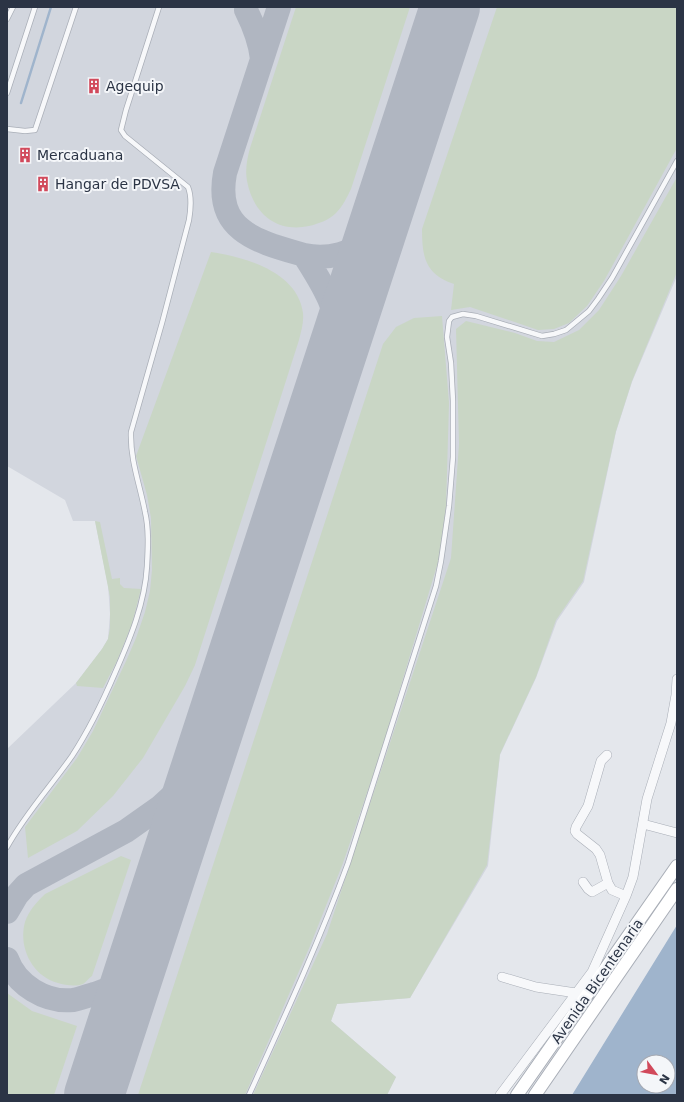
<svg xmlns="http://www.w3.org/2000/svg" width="684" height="1102" viewBox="0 0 684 1102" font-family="'DejaVu Sans',sans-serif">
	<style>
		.built { fill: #d2d6de }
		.green { fill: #c9d6c5 }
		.water { fill: #9fb4cc; fill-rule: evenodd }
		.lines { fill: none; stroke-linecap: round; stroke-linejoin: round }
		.stream { stroke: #9fb4cc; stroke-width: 2.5 }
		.taxiway { stroke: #b0b6c1; stroke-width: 24 }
		.runway { stroke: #b0b6c1; stroke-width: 60 }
		.lane-casing { stroke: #a9aeb7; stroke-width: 6 }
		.street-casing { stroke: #a9aeb7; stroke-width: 10 }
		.secondary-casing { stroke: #a9aeb7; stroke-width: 14 }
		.lane { stroke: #f7f8fa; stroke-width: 4.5 }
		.street { stroke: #f7f8fa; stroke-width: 9 }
		.secondary { stroke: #fff; stroke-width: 12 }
		.labels { text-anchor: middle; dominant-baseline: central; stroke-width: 4; stroke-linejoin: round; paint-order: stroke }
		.poi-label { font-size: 14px; fill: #2b3445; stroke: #f4f6f9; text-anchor: start }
		.street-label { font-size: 14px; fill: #2b3445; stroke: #f4f6f9 }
	</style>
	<rect width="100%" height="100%" fill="#e4e7ec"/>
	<path class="built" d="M7,7h670v269l-45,106 -16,50 -32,150 -27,39 -21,57 -36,77 -12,111 -78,132 -73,6 -6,17 65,56 -9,18h-380v-346l69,-66 26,-34 6,-10 2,-25 -2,-29 -13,-64h-22l-8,-21 -58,-34z"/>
	<path class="green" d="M296,7h114l-59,182c-4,8 -8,17 -15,24 -7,7 -18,11 -27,13 -33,7 -56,-13 -62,-45 -2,-11 0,-22 3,-33z
		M497,7h180v141l-73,133 -17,25 -18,17 -15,6 -16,1 -68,-23 -19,3 3,-26c-29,-10 -32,-27 -32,-55z
		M677,177v95l-45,109 -16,50 -33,150 -27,39 -20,57 -36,77 -13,111 -77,133 -73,6 -6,17 65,56 -9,18h-134l74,-161 124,-376 8,-114 -3,-115 10,-8 49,12 22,8 17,1 25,-12 20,-20 22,-34z
		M211,252c34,5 87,20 92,61 1,9 -2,19 -4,27l-104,325 -10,21 -42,72 -30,38 -36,35 -49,27 -3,-31 52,-69 16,-27 34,-72 9,-21 9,-26 5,-21 2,-21 -1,-52 -4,-23 -11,-39z
		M442,316l7,87 -3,104 -7,52 -59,196 -37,108 -33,83 -65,149h-107l245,-751 13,-17 18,-9z
		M95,521l5,1 12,57 8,-1v6l4,4 17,1 -9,35 -15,37 -14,27 -26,-2 -1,-3 26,-34 6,-10 2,-11v-31z
		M121,856l10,4 -39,116c-3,2 -6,6 -9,8 -8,3 -18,1 -25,-1 -26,-7 -40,-36 -33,-61 4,-12 12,-20 20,-28z
		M7,993l25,18 45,15 -23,69h-47z"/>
	<path class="water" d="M677,925v170h-105zM644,1062h24v24h-24z"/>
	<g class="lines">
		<path class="stream" d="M21,103l30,-96"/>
		<path class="taxiway" d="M279,7l-54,166c-11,59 34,69 79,82
			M246,10c8,16 14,31 16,49
			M339,347c2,-34 -17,-64 -35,-92 23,5 51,-1 67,-20 4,-3 6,-9 9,-13
			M7,912l10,-17 9,-10 100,-54 34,-24 24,-22 10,-12 14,-26
			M7,959c9,26 39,44 66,41 7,-1 14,-4 21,-6 6,-2 14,-4 20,-8 10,-6 16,-14 24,-23"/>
		<path class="runway" d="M94,1095l356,-1088"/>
		<g class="lane-casing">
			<path id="lane" d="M7,19l6,-12
				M7,93l28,-86
				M7,129l18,2 10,-1 41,-123
				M7,847c18,-33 44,-61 65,-91 17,-26 31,-55 43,-83 15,-34 30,-70 32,-107 1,-18 2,-37 -2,-54 -5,-27 -15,-52 -14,-80l31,-109 27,-103c2,-12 3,-23 -1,-33l-63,-51 -4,-6 5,-20 33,-103
				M249,1095c35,-77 70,-153 99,-232l88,-277 5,-25 8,-55 4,-49v-56l-2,-38 -4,-26 2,-16 3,-4 11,-3 13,2 66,20 12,-2 12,-4 23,-19 9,-12 14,-21 65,-117"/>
		</g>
		<g class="street-casing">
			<path id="street" d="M607,755l-6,6 -13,45 -12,21 -1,4 2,3 19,15 4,6 8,28 4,7 14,6
				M643,824l34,9
				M583,882l5,7 4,3 16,-9
				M502,977l34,10 40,6
				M500,1095l92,-123 34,-76 7,-19 14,-78 24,-76 5,-28 1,-16"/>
		</g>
		<g class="secondary-casing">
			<path id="secondary" d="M517,1095l160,-229
				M535,1095l142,-206"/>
		</g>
		<use href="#lane" class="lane"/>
		<use href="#street" class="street"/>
		<use href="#secondary" class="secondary"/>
	</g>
	<defs>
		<g id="building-bare" transform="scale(1.2)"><path d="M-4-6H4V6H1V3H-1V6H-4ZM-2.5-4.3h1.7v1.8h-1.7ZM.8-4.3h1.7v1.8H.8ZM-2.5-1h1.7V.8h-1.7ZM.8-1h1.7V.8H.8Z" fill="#d1495b" stroke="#f4f6f9" stroke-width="2.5" paint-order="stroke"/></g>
	</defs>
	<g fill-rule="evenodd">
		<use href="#building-bare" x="94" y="86"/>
		<use href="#building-bare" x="25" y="155"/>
		<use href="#building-bare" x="43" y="184"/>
	</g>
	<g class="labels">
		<g class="poi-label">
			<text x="106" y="86">Agequip</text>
			<text x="37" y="155">Mercaduana</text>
			<text x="55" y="184">Hangar de PDVSA</text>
		</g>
		<g class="street-label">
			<text transform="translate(597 981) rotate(-55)">Avenida Bicentenaria</text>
		</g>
	</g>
	<rect width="684" height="1102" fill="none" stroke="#2b3445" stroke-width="16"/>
	<g transform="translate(656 1074) rotate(122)"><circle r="19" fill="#f4f6f9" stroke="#a4a8b1"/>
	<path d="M0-3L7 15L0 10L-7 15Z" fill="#d1495b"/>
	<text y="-6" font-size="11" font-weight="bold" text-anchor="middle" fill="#2b3445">N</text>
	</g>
</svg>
